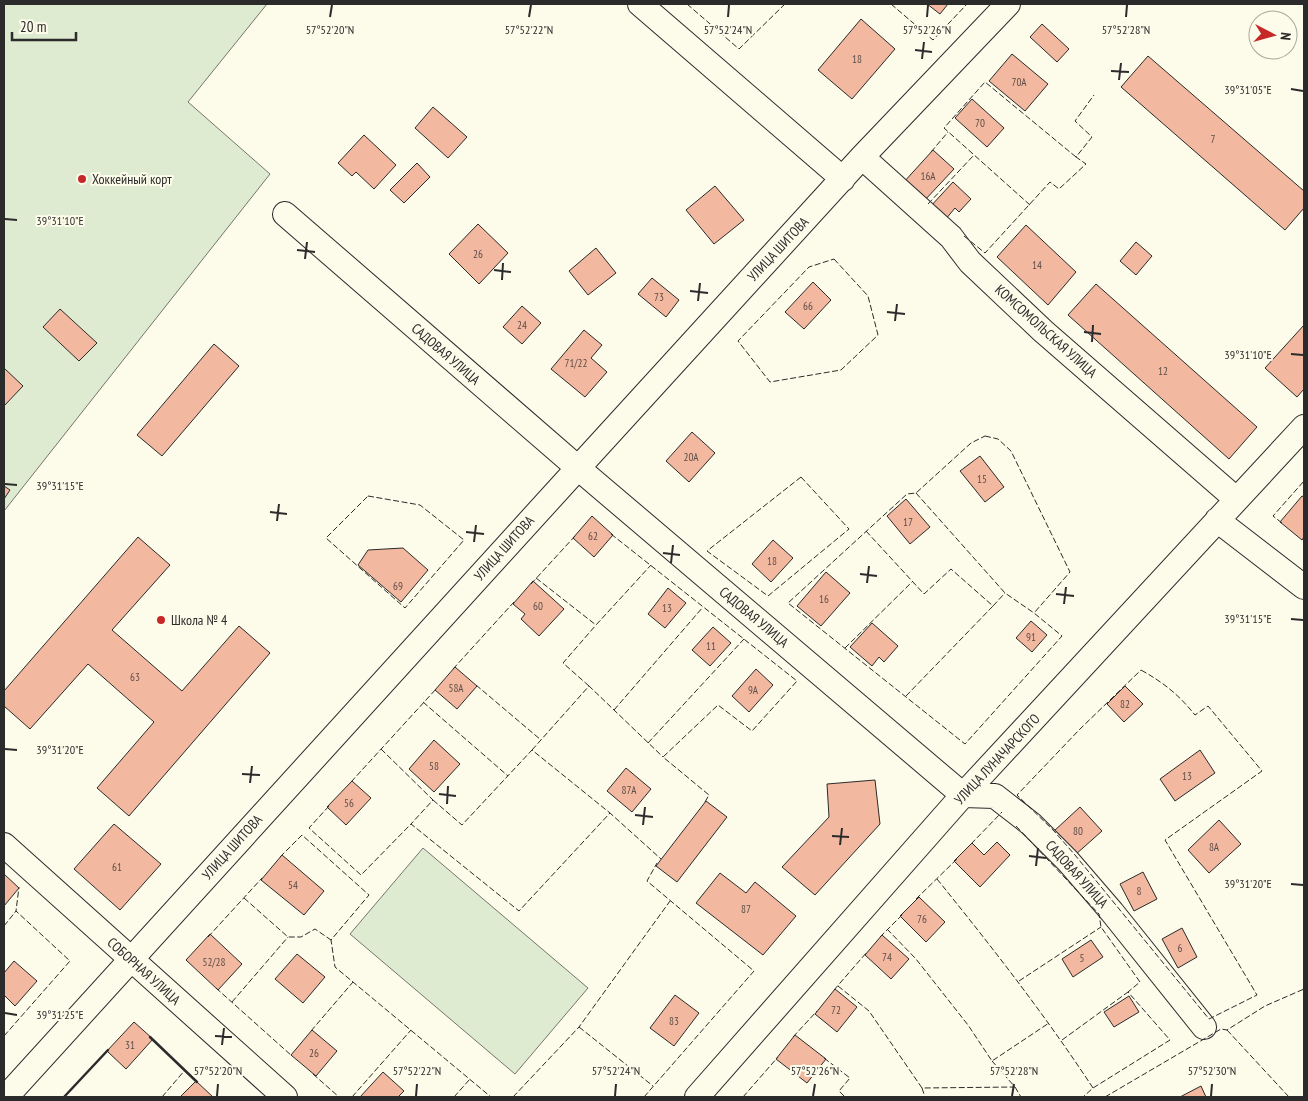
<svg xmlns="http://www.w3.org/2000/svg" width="1308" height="1101" viewBox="0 0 1308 1101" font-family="'PT Sans Narrow',sans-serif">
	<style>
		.green { fill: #deebd1; stroke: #74746e }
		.building { fill: #f2b8a0; stroke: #2b2b2b }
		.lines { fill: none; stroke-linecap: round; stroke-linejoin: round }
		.minor-casing { stroke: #2b2b2b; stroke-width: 26 }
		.minor { stroke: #fdfbea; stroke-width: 24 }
		.fence { stroke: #2b2b2b; stroke-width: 1; stroke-dasharray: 6 2.5; stroke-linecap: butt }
		.wall { stroke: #2b2b2b; stroke-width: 2.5 }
		.ticks { fill: none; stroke: #2b2b2b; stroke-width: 2 }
		.poi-dot { fill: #c62828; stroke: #fdfbea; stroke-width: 2 }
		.labels { text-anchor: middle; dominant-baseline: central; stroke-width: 4; stroke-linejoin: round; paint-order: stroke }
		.number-label { font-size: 11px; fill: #5d4e48 }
		.poi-label { font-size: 14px; fill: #2b2b2b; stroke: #fdfbea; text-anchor: start }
		.street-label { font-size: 14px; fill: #2b2b2b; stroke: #fdfbea }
		.ticks-label { font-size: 12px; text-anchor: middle; fill: #2b2b2b; stroke: #fdfbea; stroke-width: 4; stroke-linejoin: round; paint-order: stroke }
	</style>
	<rect width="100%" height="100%" fill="#fdfbea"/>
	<path class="green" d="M4,4h263l-79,98 82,72 -266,337z
		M423,848l165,140 -73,86 -165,-140z"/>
	<path class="building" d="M927,4h21l-8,10z
		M861,19l34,30 -43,50 -34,-29z
		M1042,24l27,25 -12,13 -27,-25z
		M1012,54l36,30 -23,27 -36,-30z
		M1148,56l156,135v17l-19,22 -164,-143z
		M972,99l32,29 -17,19 -32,-29z
		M433,107l34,30 -19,21 -33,-30z
		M364,135l32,30 -22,24 -18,-17 -4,4 -14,-13z
		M933,150l21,19 -30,32 -21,-18z
		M417,163l13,14 -26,26 -14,-13z
		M953,182l18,17 -12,13 -4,-4 -10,12 -15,-13z
		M715,186l29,34 -30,24 -28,-34z
		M478,224l30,29 -29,31 -30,-30z
		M1026,225l50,47 -28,33 -51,-48z
		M1136,242l16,14 -16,19 -16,-14z
		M596,248l20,25 -28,22 -19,-24z
		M652,278l27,22 -13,17 -28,-23z
		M813,282l18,18 -27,29 -19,-17z
		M1096,284l161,143 -28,32 -161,-144z
		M522,306l19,17 -19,21 -19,-17z
		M60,309l37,34 -18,18 -36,-34z
		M1304,325v64l-7,8 -32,-29z
		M584,330l18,15 -11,13 16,14 -22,25 -34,-28z
		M214,344l25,22 -77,90 -25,-21z
		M4,368l19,18 -19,20z
		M692,432l23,21 -26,29 -23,-21z
		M980,456l24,31 -19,15 -25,-31z
		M4,486l6,4 -6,9z
		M1302,496l2,1v40l-2,3 -22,-18z
		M906,499l24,28 -20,17 -23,-28z
		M592,516l21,19 -19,22 -21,-19z
		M138,537l32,28 -58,65 70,61 57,-65 31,27 -141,163 -32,-28 57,-66 -66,-58 -58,65 -26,-23v-15z
		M773,540l20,18 -22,24 -19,-18z
		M403,548l25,22 -27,32 -43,-37 10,-15z
		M826,572l24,21 -29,33 -24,-20z
		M533,581l31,28 -25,27 -18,-17 4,-5 -12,-10z
		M668,588l18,15 -21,25 -17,-14z
		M1031,621l16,14 -15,17 -16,-14z
		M872,623l26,23 -14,16 -5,-5 -7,9 -22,-19z
		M713,627l18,16 -21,23 -18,-16z
		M455,667l22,19 -20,23 -22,-19z
		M756,669l17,16 -24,27 -17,-16z
		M1125,686l18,18 -19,18 -17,-18z
		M434,740l26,24 -26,28 -25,-23z
		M1200,750l15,23 -40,28 -15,-22z
		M626,768l25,21 -19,23 -25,-21z
		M875,780l5,44 -65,71 -33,-28 47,-50 -2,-33z
		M352,781l19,17 -25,27 -19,-18z
		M706,801l21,16 -50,65 -21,-16z
		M1080,807l22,24 -27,24 -21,-24z
		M1219,820l22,24 -32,29 -21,-23z
		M114,824l47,40 -41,46 -46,-41z
		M997,842l13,13 -30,32 -26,-26 18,-18 12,12z
		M282,855l42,36 -20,24 -43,-35z
		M1143,872l14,27 -23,12 -14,-27z
		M720,873l26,20 9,-11 41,34 -33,39 -67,-52z
		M4,874l15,14 -15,18z
		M919,897l26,25 -19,20 -26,-26z
		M1182,928l15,29 -19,11 -16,-29z
		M210,934l32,30 -24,26 -32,-30z
		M882,935l27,24 -18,20 -26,-24z
		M1091,940l12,17 -30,20 -11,-18z
		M297,954l28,23 -22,26 -28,-24z
		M14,961l23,20 -22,25 -11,-11v-22z
		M835,989l22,18 -20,25 -22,-18z
		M675,995l24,18 -25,33 -24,-18z
		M1129,996l10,16 -25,15 -10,-15z
		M134,1022l19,17 -27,30 -19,-18z
		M312,1030l25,21 -21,25 -25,-21z
		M795,1035l31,24 -19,24 -31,-24z
		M383,1072l21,19 -6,6h-38z
		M196,1081l17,16h-33z
		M1201,1086l5,11h-26z"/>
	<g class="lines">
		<g class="minor-casing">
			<path id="minor" d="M640,4l203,175
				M862,157l89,80 19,25 73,69 193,168
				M285,214l293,254 385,327 32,1 36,28 37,37 44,51 92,115
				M1217,520l87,67
				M4,845l281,252
				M6,1097l572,-629 284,-311 146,-153
				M697,1097l266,-302 341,-368"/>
		</g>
		<use href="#minor" class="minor"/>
		<path class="fence" d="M687,4l52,45 46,-45
			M891,4l42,36 34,-36
			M931,152l17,-20
			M928,204l46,-49
			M1030,205l-86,-77 41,-46 91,75
			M964,236l21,17 65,-71 9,7 27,-25 -10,-7 16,-20 -17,-16 19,-26
			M834,259l34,37 10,39 -37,35 -71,12 -32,-41 71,-74z
			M985,436l13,3 13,12 59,121 -36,41 28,23 -97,108 -177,-141 119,-109 9,-1 55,-50z
			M801,477l48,52 -81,67 -61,-45z
			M916,493l89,100 29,20
			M368,496l52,9 44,35 -59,68 -79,-70z
			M1282,523l-9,-7 31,-35
			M866,531l58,63 27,-25 42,37 12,-13
			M611,534l186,147 -45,50 -34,-26 -55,52 46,38 -4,7
			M536,578l60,47 55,-60
			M531,584l44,-48
			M845,648l68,-67
			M453,669l61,-67
			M1141,670c23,13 37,24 54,45l13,-9 54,65 -97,69 92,155 -48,24 -134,-164 -21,-24 -37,-36 63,-66z
			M476,685l65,55
			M589,686l-26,-23 33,-38
			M906,696l87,-90
			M423,702l85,74
			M614,710l89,-103
			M648,743l96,-104
			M381,749l52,51 -22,24
			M532,750l57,-64 74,71
			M351,782l86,-94
			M433,800l29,25 70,-75 78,63
			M329,806l-20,22 52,47 50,-51 108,87 91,-98 51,46
			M1016,826l83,88 2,13 39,55 -12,10 42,48 -77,48 -10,9
			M971,844l31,-32
			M280,857l22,-22 67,60 -38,45 4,27 156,130
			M937,879c55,68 108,136 156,209
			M244,898l44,39h13l14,-8 16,11
			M916,899l41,-40
			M4,926l12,-15
			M887,929l29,30 52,66 24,36 57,-38
			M208,937l54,-59
			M880,937l23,-23
			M1019,981l82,-54
			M838,986l31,25 53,77 93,-1 -23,-26
			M216,988l76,68
			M834,990l33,-38
			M232,1002l56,-65
			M579,1027l74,59
			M1227,1030l62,67
			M311,1031l42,-49
			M4,1036l66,-75 -54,-50 3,-24
			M793,1037l24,-26
			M1062,1040l66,-48
			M824,1058l26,20 -11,13 6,6
			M313,1074l26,23
			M1015,1087l6,10
			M922,1088l3,9
			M162,1097l23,-27
			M352,1097l59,-67
			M454,1097l16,-18
			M513,1097l66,-70 91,-126
			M644,1097l110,-126 -107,-90 10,-18
			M743,1097l35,-40
			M1105,1097l116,-68 6,1 38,-24 39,-17"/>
		<path class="wall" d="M150,1037l47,45
			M64,1097l44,-47"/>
	</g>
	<path class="ticks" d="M330,17l2,-12M529,17l2,-12M728,17l1,-12M927,17l1,-12M1126,17l1,-12M915,50l17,2M922,59l2,-17M1111,71l18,1M1119,80l2,-17M1291,89l12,2M5,219l12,1M297,250l18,2M305,259l2,-17M494,270l17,2M502,280l1,-17M690,291l18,2M698,301l2,-18M887,312l18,2M895,321l2,-17M1084,332l17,2M1092,342l1,-17M1291,354l12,1M5,484l12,1M270,512l17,2M277,521l2,-17M466,532l18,2M474,542l2,-17M663,553l17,2M671,563l2,-18M860,574l17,2M867,583l2,-17M1056,594l18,2M1064,604l2,-17M1291,619l12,1M5,749l12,1M242,774l18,1M250,783l2,-17M439,794l17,2M447,804l1,-18M635,815l18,2M643,825l2,-18M832,836l17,1M840,845l2,-17M1029,856l17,2M1036,866l2,-18M1291,884l12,1M5,1013l12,2M215,1036l17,1M222,1045l2,-17M217,1096l1,-12M416,1096l1,-12M615,1096l1,-12M813,1096l2,-12M1012,1096l2,-12M1211,1096l1,-12"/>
	<g class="poi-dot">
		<circle cx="82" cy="179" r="5"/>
		<circle cx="161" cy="620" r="5"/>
	</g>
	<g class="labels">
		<g class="number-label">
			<text x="857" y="59">18</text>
			<text x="1019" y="82">70А</text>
			<text x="980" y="123">70</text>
			<text x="1213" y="139">7</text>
			<text x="928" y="176">16А</text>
			<text x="478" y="254">26</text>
			<text x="1037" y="265">14</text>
			<text x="659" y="297">73</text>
			<text x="808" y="306">66</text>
			<text x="522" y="325">24</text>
			<text x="576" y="363">71/22</text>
			<text x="1163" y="371">12</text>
			<text x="691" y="457">20А</text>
			<text x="982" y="479">15</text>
			<text x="908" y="522">17</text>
			<text x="593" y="536">62</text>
			<text x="772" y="561">18</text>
			<text x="398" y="586">69</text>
			<text x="824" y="599">16</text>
			<text x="538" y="606">60</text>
			<text x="667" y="608">13</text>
			<text x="1031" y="637">91</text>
			<text x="711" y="646">11</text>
			<text x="135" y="677">63</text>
			<text x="456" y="688">58А</text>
			<text x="753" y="690">9А</text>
			<text x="1125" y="704">82</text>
			<text x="434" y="766">58</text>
			<text x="1187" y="776">13</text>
			<text x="629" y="790">87А</text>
			<text x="349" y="803">56</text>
			<text x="1078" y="831">80</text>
			<text x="1214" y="847">8А</text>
			<text x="117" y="867">61</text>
			<text x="293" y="885">54</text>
			<text x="1139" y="891">8</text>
			<text x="746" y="909">87</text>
			<text x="922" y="919">76</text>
			<text x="1180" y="948">6</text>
			<text x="887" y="957">74</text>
			<text x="1082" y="958">5</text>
			<text x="214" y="962">52/28</text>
			<text x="836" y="1010">72</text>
			<text x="674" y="1021">83</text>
			<text x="130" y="1045">31</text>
			<text x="314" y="1053">26</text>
		</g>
		<g class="poi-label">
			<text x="92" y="179">Хоккейный корт</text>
			<text x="171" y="620">Школа № 4</text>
		</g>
		<g class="street-label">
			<text transform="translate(778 249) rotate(-47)">УЛИЦА ШИТОВА</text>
			<text transform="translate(1046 331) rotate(42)">КОМСОМОЛЬСКАЯ УЛИЦА</text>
			<text transform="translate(446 354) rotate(41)">САДОВАЯ УЛИЦА</text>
			<text transform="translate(504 548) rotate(-48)">УЛИЦА ШИТОВА</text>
			<text transform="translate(754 617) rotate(40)">САДОВАЯ УЛИЦА</text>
			<text transform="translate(997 759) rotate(-47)">УЛИЦА ЛУНАЧАРСКОГО</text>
			<text transform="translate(232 847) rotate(-48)">УЛИЦА ШИТОВА</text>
			<text transform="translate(1077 874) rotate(48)">САДОВАЯ УЛИЦА</text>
			<text transform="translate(144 971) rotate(42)">СОБОРНАЯ УЛИЦА</text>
		</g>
	</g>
	<g class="ticks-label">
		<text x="330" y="34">57°52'20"N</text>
		<text x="529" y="34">57°52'22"N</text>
		<text x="728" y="34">57°52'24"N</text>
		<text x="927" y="34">57°52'26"N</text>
		<text x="1126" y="34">57°52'28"N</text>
		<text x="1248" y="94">39°31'05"E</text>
		<text x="60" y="225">39°31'10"E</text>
		<text x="1248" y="359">39°31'10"E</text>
		<text x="60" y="490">39°31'15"E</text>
		<text x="1248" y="623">39°31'15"E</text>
		<text x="60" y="754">39°31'20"E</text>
		<text x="1248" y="888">39°31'20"E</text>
		<text x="60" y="1019">39°31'25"E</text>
		<text x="218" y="1075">57°52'20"N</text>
		<text x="417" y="1075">57°52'22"N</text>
		<text x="616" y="1075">57°52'24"N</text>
		<text x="815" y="1075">57°52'26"N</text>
		<text x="1014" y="1075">57°52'28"N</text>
		<text x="1212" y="1075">57°52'30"N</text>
	</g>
	<rect width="1308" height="1101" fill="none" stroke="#2b2b2b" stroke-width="10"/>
	<g transform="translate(1273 35) rotate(96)"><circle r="24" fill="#fdfbea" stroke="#a9a89e"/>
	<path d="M0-4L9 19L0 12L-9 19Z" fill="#c62828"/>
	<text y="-8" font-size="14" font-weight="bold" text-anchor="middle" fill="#2b2b2b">N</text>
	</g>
	<path d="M12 32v8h64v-8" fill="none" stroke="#2b2b2b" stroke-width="2.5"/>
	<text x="20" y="32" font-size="15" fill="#2b2b2b" stroke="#fdfbea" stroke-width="4" paint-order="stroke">20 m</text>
</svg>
